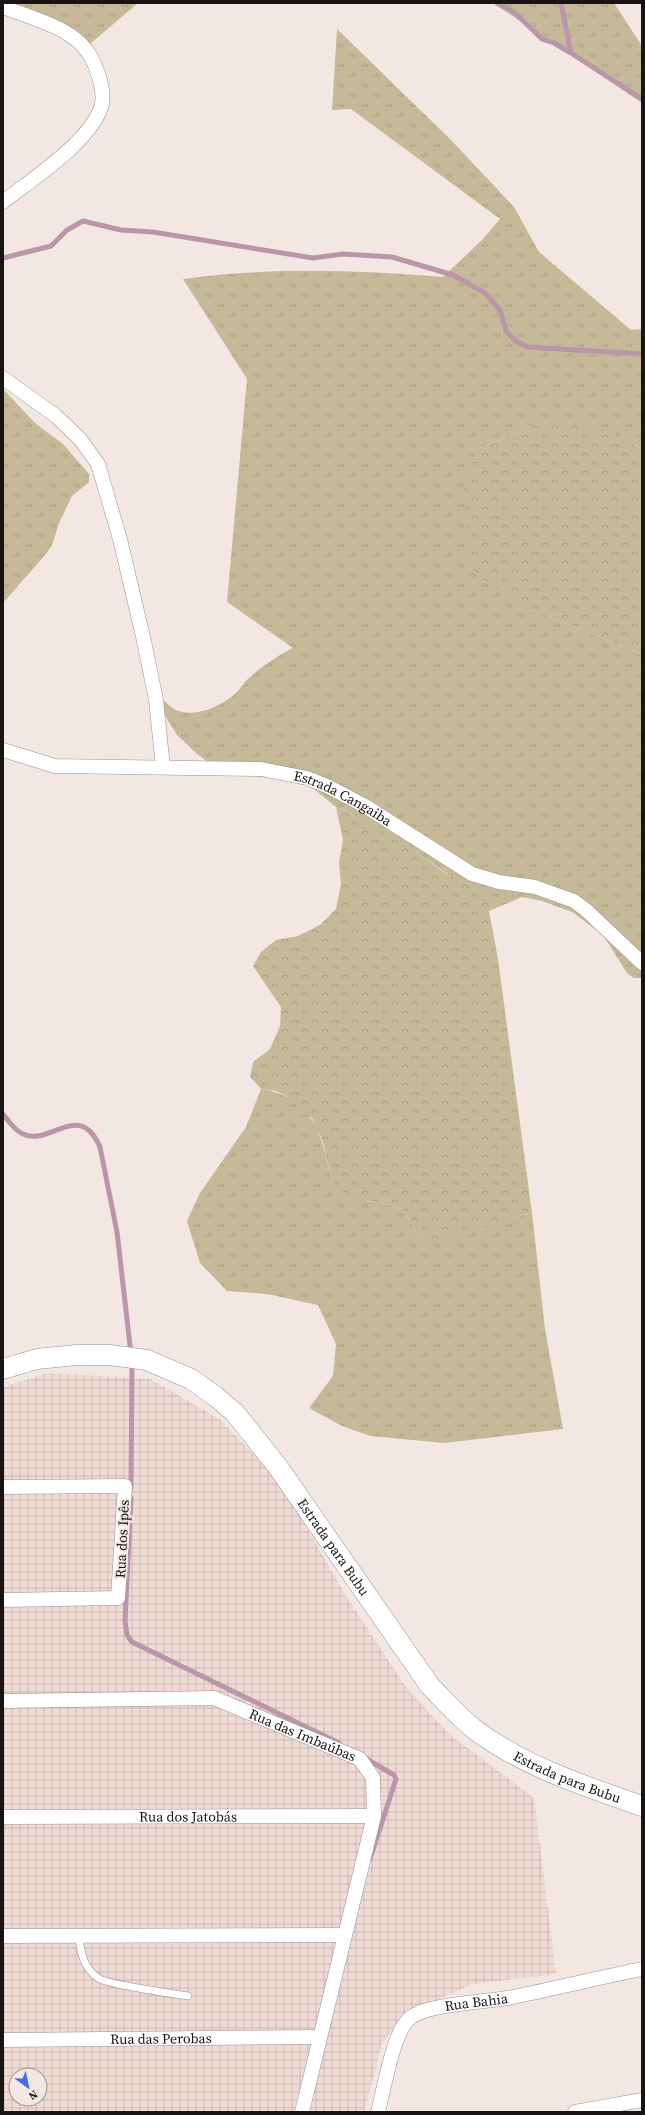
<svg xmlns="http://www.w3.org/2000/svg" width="645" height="2115" viewBox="0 0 645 2115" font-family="'Source Serif 4',serif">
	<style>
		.industrial { fill: url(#industrial-grid); fill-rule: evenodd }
		.grass { fill: url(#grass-tufts) }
		.forest { fill: url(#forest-crowns) }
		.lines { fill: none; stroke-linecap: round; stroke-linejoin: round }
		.stream { stroke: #bb95a9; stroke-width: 5 }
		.lane-casing { stroke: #9d928e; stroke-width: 8 }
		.street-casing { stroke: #9d928e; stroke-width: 15 }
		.secondary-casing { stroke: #9d928e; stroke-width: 21 }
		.lane { stroke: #fff; stroke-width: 7 }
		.street { stroke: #fff; stroke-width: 14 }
		.secondary { stroke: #fff; stroke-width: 20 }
		.labels { text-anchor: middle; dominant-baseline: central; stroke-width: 4; stroke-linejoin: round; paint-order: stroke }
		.street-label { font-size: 14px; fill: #191413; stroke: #f3e7e3 }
	</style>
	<defs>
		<pattern id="industrial-grid" width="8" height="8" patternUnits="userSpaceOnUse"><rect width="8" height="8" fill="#efdad4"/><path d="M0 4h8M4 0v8" fill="none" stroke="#ccbab5"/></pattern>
		<pattern id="grass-tufts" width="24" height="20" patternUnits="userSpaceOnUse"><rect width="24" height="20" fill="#c6b998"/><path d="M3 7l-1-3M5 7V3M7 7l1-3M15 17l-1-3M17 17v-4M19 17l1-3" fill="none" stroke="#aa9e82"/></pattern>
		<pattern id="forest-crowns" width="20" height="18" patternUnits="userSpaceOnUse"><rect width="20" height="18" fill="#c6b998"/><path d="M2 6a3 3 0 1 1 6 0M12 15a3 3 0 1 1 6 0" fill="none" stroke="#aa9e82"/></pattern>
	</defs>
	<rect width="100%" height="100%" fill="#f3e7e3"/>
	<path class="industrial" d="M48,1373l102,6 71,41 62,66 60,105 62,95 44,48 85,64 22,176 -83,10 -66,29 -25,30 -18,69h-361v-725zM16,2075h24v24h-24z"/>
	<path class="grass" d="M7,3h131l-48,41z
		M493,3h121l28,43v57z
		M337,29l114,111 63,67 25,45 92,78 11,-1v120l-14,-8 -90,-17 -61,25 55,161 110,44v324h-8l-7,-5 -24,-38 -31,-23 -30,-11 -72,-15 -17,-8 -39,-28 -62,-36 -16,-7 -26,-21 -39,-8 -50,-6 -25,-19 -19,-18 -13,-21 -2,-15c4,3 7,7 12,10 20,10 46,-2 62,-16 5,-5 9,-12 14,-16 14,-12 27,-21 43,-29l-66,-46 20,-223 -64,-100c86,-12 174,-9 260,-2l39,-37 18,-21 -149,-110 -19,1z
		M3,389l32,34 28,21 26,30v8l-17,14 -13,27 -7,22 -6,9 -43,49z
		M261,1089c52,8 60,43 70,88l37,24 13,2 22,6 18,31 111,-27 13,116 18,100 -119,14 -74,-7 -28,-10 -33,-18 24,-32 3,-32 -18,-39 -51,-11 -40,-3 -27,-28 -13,-42 13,-28 46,-66z"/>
	<path class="forest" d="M576,421l52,20 14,8v205l-110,-44 -42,-25 -18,-14 -9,-84 14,-38 61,-25z
		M336,807c27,11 53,28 78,43 13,9 26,21 40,28 22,11 45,11 68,19l-33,14 9,48 34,254c-37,7 -73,27 -111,27l-18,-31 -22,-6 -33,-6 -17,-20 -8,-35 -11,-24 -26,-22 -10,-5 -15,-2 -11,-12 3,-15 17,-13 10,-23 1,-19 -28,-41 8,-14 15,-12 22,-4 22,-11 16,-16 5,-25 -2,-22 4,-22z"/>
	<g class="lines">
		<path class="stream" d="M497,3l17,9 28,27 12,4 17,10 71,46
			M561,3l10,50
			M3,258l48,-12 16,-16 16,-9 38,9 32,2 160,26 30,-4 49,3 61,18 32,18 15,17 6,21 10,10 11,6 115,7
			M3,1114c5,6 12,17 20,20 27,13 56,-35 77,13l17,85 14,122
			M131,1488l1,-126
			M131,1498l-6,123 2,14 5,7 207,101
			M365,1758l29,17 2,4 -26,80"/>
		<g class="lane-casing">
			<path id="lane" d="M79,1935c1,18 5,33 19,43 8,6 76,16 90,18"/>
		</g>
		<g class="street-casing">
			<g id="street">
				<path d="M3,7c21,8 43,14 62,25 16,9 27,23 32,39 4,11 7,22 5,33 -8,35 -71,76 -99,98"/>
				<path d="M3,378l53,38 24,23 18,25 22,75 24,102 12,59 7,67"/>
				<path id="s1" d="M3,750l52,16 206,3 46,9 22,9 36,19 107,68 27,8 36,5 39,14 12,9 56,53"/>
				<path d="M3,1487l122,-1 -7,112 -115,2"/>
				<path id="s2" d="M3,1701l211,-3 146,61 13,19 1,38 -72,296"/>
				<path id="s3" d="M3,1817l371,-1"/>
				<path d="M3,1936l342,-1"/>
				<path id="s4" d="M3,2040l317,-3"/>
				<path id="s5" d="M378,2112c6,-23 15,-80 32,-94 17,-14 75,-16 98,-20 45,-9 89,-20 134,-29"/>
				<path d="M575,2112l67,-12"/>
			</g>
		</g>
		<g class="secondary-casing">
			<g id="secondary">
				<path id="s6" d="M3,1369l34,-10 39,-4h34l37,5 44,19 24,17 20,17 43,54 152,219c14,14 28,30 44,43 49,37 110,57 168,77"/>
			</g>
		</g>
		<use href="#lane" class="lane"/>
		<use href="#street" class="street"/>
		<use href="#secondary" class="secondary"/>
	</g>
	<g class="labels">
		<g class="street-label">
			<text stroke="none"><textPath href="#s1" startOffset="348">Estrada Cangaiba</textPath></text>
			<text transform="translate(122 1539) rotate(-87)">Rua dos Ipês</text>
			<text stroke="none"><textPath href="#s6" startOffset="416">Estrada para Bubu</textPath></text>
			<text stroke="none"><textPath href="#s2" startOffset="307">Rua das Imbaúbas</textPath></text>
			<text stroke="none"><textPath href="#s6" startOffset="752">Estrada para Bubu</textPath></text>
			<text stroke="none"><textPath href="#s3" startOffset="185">Rua dos Jatobás</textPath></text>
			<text stroke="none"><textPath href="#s5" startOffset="169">Rua Bahia</textPath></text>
			<text stroke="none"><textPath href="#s4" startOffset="158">Rua das Perobas</textPath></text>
		</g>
	</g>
	<rect width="645" height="2115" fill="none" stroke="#191413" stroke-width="8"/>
	<g transform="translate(28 2087) rotate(147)"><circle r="19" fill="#f3e7e3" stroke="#9c9390"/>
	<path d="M0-3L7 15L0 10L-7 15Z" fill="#4c6de1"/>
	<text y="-6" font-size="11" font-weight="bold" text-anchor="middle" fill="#191413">N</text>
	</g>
</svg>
